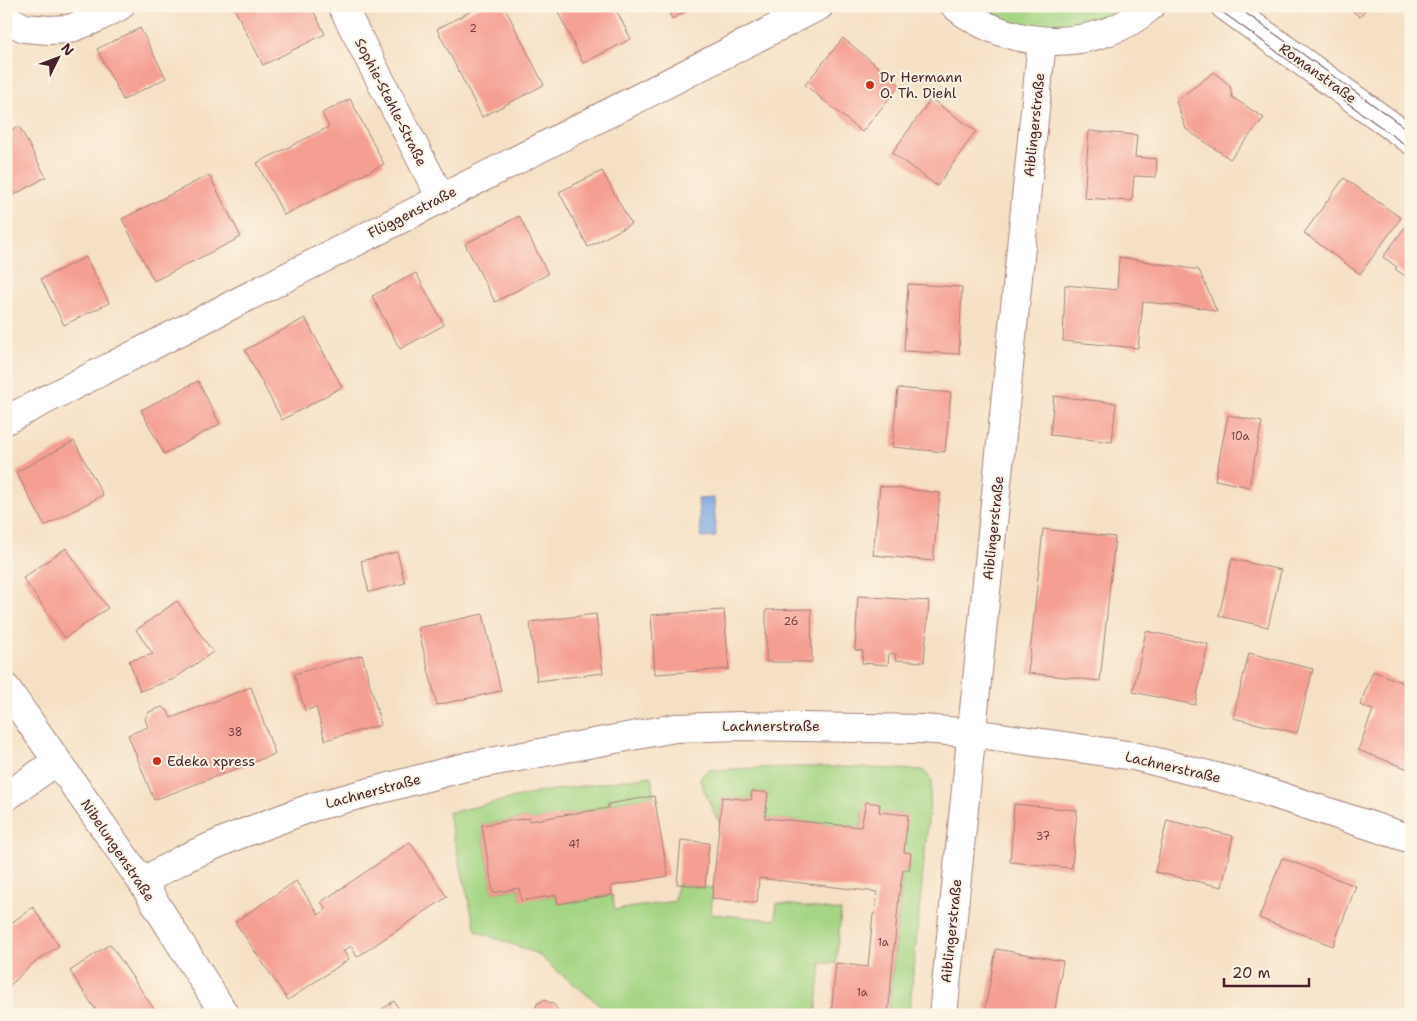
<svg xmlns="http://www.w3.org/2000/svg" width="1417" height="1021" viewBox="0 0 1417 1021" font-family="'Shantell Sans',sans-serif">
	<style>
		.green { fill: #a5d584; stroke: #787a58 }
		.water { fill: #77a6e1; stroke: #606286 }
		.building { fill: #f59e92 }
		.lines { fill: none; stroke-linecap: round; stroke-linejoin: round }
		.minor-casing { stroke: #a08078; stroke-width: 30 }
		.major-casing { stroke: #a08078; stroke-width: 30 }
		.minor { stroke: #fff; stroke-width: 28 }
		.major { stroke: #fff; stroke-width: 28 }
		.tram { stroke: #4a1f2b; stroke-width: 1 }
		.poi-dot { fill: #c8321e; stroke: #fcf5e5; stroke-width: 2 }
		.labels { text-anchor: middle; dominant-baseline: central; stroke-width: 4; stroke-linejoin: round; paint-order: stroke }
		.number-label { font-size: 11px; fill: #753f45 }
		.street-label { font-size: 14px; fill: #4a1f2b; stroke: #fcf5e5 }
		.poi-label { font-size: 14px; fill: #4a1f2b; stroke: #fcf5e5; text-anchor: start }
	</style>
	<rect width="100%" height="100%" fill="#fcf5e5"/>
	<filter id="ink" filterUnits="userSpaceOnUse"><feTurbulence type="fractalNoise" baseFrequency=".02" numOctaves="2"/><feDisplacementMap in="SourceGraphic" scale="10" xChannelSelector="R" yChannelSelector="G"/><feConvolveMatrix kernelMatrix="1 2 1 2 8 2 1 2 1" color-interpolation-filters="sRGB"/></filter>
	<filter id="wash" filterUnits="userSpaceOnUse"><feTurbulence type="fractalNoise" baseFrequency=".0096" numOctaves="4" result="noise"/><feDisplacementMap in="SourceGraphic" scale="20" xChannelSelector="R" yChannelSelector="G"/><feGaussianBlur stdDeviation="1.12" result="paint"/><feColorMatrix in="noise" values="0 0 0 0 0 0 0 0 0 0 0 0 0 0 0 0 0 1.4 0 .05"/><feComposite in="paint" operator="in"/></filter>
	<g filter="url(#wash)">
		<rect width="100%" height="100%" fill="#f6e0c5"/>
		<path class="green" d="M976,6h152l-26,14 -30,8 -30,1 -30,-5z
			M782,767h61l80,3 9,10 -23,235h-21l15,-145h6l1,-17 -6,-1 3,-37 -28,-3v-8l-13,-2 -1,8 -2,1 -2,16 -96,-9 2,-25 -15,-2 -1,9 -29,-3 -3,25 -4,-7 -15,-34 1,-5 7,-6z
			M651,776l3,20 -46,8v4l-79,13 -1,-3 -46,7 11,68 26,-5 2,12 35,-5 2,9 54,-9 3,15 60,-9 2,-17 36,4 -2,26 64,6 2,-17 64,8 -5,52h-15l-5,52h-203l-61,-48 -14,-13 -62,-23 -28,-118 93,-21z"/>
		<path class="water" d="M714,498l2,39 -15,1 -3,-39z"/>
		<g id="blocks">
			<path class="building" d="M233,6h78l14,28 -62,31z
				M481,6h23l40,79 -62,32 -45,-88z
				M555,6h59l17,33 -48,24z
				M666,6h30l-24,13z
				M1346,6h22l-8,11z
				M140,28l26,50 -43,22 -26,-51z
				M843,38l57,47 -38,47 -57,-47z
				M1214,72l16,14 2,11 32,21 -34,41 -44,-30 -10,-28z
				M350,99l34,65 -100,51 -27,-52 72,-36 -7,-14z
				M931,99l45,32 -39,55 -45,-33z
				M19,126l27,51 -34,19 -6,-11v-53z
				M1089,131l48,4 -2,22 22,2 -1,18 -22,-1 -2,25 -48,-3z
				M602,171l29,53 -43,23 -29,-55z
				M209,175l32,62 -87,44 -32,-62z
				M1344,178l57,40 -41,56 -56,-41z
				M519,216l29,58 -53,28 -30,-58z
				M1411,219v61l-16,-11 2,-2 -14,-10z
				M86,257l23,46 -45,22 -23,-46z
				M1119,257l80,13 18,42 -13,-4 -61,-6 -5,46 -75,-7 2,-56 52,5z
				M416,273l28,52 -44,24 -28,-53z
				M908,284l54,3 -3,67 -55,-3z
				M305,318l37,69 -60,33 -37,-70z
				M198,381l22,43 -56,30 -23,-44z
				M898,388l53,5 -6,59 -53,-5z
				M1054,396l62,7 -4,39 -62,-7z
				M1228,415l34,7 -13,65 -34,-7z
				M74,441l29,54 -58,31 -29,-54z
				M880,486l60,7 -7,68 -60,-6z
				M1043,529l72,8 -15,144 -72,-8z
				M66,548l42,60 -43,30 -42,-60z
				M397,552l8,31 -36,9 -8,-31z
				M1232,559l49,11 -13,57 -49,-11z
				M858,596l71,5 -5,61 -29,-2 1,-6 -7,-1 -1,12 -26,-2 1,-12 -8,-1z
				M177,601l36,51 -39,27 -34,12 -11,-30 24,-7 -17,-24z
				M811,609l1,53h-46v-52z
				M724,610l5,59 -74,5 -4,-59z
				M483,614l18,77 -64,14 -19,-77z
				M596,614l7,59 -66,8 -7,-59z
				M1146,631l62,13 -13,61 -62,-13z
				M1249,653l64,16 -16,64 -64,-15z
				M362,655l19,70 -56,15 -9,-33 -11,4 -11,-37z
				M1373,671l38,15v24l-2,4 2,1v55l-53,-20 15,-40 -13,-5z
				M251,687l24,67 -121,46 -26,-65 20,-8 -3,-8 4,-7 13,-5 5,3 4,8z
				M752,791l16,2 -3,25 96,9 5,-25 14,2 -1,8 29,3 -4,37 7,1 -2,17h-6l-4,25 -11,120h-57l5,-52 32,4 5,-53h2l2,-22 -118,-14 -2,25 -45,-5 10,-101 29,3z
				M654,796l14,80 -57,10 1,9 -54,9 -2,-9 -35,6 -2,-13 -26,5 -11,-68 47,-7v3l40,-7 39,-6v-4z
				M1014,804l63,6 -5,58 -62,-6z
				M1167,820l66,16 -11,51 -67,-15z
				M681,840l28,3 -4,44 -28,-3z
				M410,842l37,55 -90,60 -6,-11 -8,5 6,8 -61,41 -53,-78 61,-41 23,34 7,-6 -5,-7z
				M1282,858l74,28 -23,60 -74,-28z
				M33,907l26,39 -28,19 -25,24v-62z
				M110,944l48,71h-59l-29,-44z
				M996,949l67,12 -9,54h-34l-35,-6z
				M544,1000l6,3 2,-1 9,13 5,-4 2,4h-35l5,-3 -2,-5 1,-3z
				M394,1001l9,14h-29z"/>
		</g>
	</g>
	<g filter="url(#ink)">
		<use href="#blocks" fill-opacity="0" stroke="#a08078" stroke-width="1"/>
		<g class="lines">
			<g class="minor-casing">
				<path id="minor" d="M342,6l99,192
					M955,6c54,45 143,48 196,0
					M6,18l18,10 25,2 20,-1 26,-10 25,-13
					M6,420l813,-414
					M6,688l136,194 83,133
					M6,797l51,-36
					M142,882l41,-23 50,-22 80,-30 156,-41 206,-38 65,-2 182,3 50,4 162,23 109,28 168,55
					M943,1015l99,-974"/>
			</g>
			<g class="major-casing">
				<path id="major" d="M1225,6l186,134"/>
			</g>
			<use href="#minor" class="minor"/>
			<use href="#major" class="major"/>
			<path class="tram" d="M1214,6l197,143
				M1236,6l175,126"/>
		</g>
	</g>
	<g class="poi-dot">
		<circle cx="870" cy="85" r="5"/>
		<circle cx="157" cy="761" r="5"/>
	</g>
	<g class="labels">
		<g class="number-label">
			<text x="473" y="28">2</text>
			<text x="1240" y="436">10a</text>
			<text x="791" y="621">26</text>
			<text x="235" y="732">38</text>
			<text x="1043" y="836">37</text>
			<text x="574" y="844">41</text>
			<text x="883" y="942">1a</text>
			<text x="862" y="992">1a</text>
		</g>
		<g class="street-label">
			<text transform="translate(1318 73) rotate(36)">Romanstraße</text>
			<text transform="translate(391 102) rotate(63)">Sophie-Stehle-Straße</text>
			<text transform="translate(1034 125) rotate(-84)">Aiblingerstraße</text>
			<text transform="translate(412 212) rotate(-27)">Flüggenstraße</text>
			<text transform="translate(993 528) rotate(-84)">Aiblingerstraße</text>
			<text x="771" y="726">Lachnerstraße</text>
			<text transform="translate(1173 767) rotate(13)">Lachnerstraße</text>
			<text transform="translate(373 791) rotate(-15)">Lachnerstraße</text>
			<text transform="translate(118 850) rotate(56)">Nibelungenstraße</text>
			<text transform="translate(951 931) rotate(-84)">Aiblingerstraße</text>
		</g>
		<g class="poi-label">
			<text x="880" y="77">Dr Hermann<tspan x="880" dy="16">O. Th. Diehl</tspan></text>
			<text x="167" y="761">Edeka xpress</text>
		</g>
	</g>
	<rect width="1417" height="1021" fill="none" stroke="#fcf5e5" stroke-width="25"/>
	<g transform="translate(58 58) rotate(48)" stroke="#fcf5e5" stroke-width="4" paint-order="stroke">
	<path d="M0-4L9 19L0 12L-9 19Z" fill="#4a1f2b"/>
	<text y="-8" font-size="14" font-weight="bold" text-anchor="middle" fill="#4a1f2b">N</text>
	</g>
	<path d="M1224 978v8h85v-8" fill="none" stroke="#4a1f2b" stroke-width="2.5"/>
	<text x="1232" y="978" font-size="15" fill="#4a1f2b" stroke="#fcf5e5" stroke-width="4" paint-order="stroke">20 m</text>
</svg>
